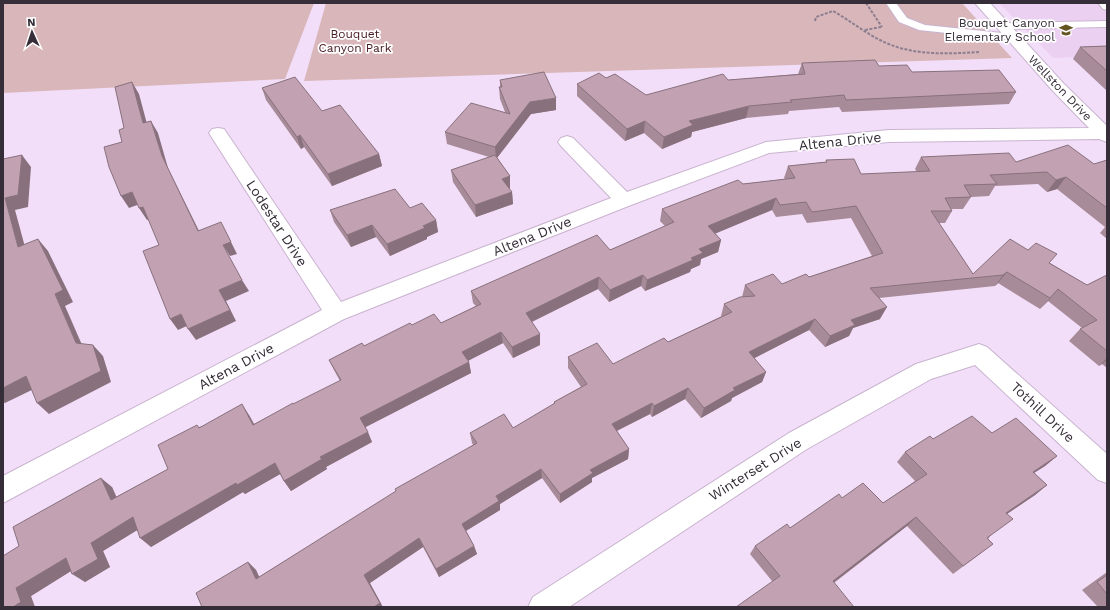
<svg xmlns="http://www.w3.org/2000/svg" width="1110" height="610" viewBox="0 0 1110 610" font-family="'Work Sans',sans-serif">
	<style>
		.built { fill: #ebd0f2 }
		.green { fill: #d8b6b9 }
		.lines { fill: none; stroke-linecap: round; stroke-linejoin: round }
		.lane-casing { stroke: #c9b4cf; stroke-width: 2 }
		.street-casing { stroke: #c9b4cf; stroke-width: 2 }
		.path { stroke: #8c7e90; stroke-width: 2; stroke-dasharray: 3 1.5; stroke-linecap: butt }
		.lane { fill: #fff; fill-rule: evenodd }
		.street { fill: #fff; fill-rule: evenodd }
		.wall { fill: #a78b99 }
		.shaded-wall { fill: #88717d }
		.building { fill: #c2a2b2; stroke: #88717d }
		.labels { text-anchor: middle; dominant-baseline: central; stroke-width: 3.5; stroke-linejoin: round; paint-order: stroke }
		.far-poi-label { font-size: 12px; fill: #352d37; stroke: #fff; text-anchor: end }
		.far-park-label { font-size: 12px; fill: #461820; stroke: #fff }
		.far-street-label { font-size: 12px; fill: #352d37; stroke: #fff }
		.street-label { font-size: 14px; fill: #352d37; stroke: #fff }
	</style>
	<rect width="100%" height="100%" fill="#f3def9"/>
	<path class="built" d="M999,3h108v53l-54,2z"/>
	<path class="green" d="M3,3h311l-29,76 -282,14z
		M326,3h636l50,55 -708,23z"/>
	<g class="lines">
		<g class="lane-casing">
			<path id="lane" d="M886,3h10l11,15 18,7 87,9 6,3 -6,3 -93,-10 -20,-8z
				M1098,3h9v7l-4,-1z
				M1107,21v6l-105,2 -5,-3 5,-3z"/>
		</g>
		<g class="street-casing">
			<path id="street" d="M975,3h15l74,81 43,42v16l-8,-3 -210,3 -120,11 -138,52 -287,114 -341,184v-27l319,-166 -113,-177 3,-4 6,-1 6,1 117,173 270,-104 -50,-52 -3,-4 3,-4 6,-2 6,2 54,54 139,-50 123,-12 200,-2 -37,-38z
				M979,344l8,3 120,107v29l-9,-3 -123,-115 -44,14 -124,70 -238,158h-41l5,-10 256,-164 127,-69z"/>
		</g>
		<path class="path" d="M866,3l16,24
			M815,21l1,-4 17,-6c16,9 31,21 47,29 31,16 65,14 99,12
			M865,30l16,-3"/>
		<use href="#lane" class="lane"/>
		<use href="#street" class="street"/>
	</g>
	<path class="wall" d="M1107,46v45l-34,-32 7,-12z
		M802,63l77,3 33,6 104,20 -7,12 -167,8 -3,-5 -50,4 -1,3 -42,4 -54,14 -1,5 -29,12 -18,-16 -19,8 -48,-45v-12l29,-6 40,17 82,-15 70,-6z
		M500,80l56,30 -25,4 -34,44 13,18v12l-1,1 3,3 1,12 -37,13 -23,-35 -2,-12 38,-13 -42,-13 -2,-12 60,-20 -5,-13 -1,-12h1z
		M262,88l60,23 57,43 3,12 -50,20 -28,-39 -3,2 -35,-49z
		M921,157l95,5 78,2 13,-4v79l-7,-6 5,-6 -48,-38 -10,3 -9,-8 -43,2 -6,10 -18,1 -8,12h-12l1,2 -7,12h-6l34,51 77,-11 37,22 20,-10v93l-5,-4 -3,2 -30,-25 11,-12 2,-1 -34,-27 -8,8 -42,-26 -3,3 -116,12 1,21 -27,9 -4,8 -24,11 -16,-17 -55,28 12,14 -4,10 -30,16 -1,3 -30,17 -16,-19 -33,18 -2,-3 -33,17 12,18 -1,10 -36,19v4l-32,21 -18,-25 -42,26v6l-34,21 8,15 3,8 -38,23 -16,-30 -53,36 -168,24 46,-45 8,8 3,7 214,-132 -1,-2 -2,-10 43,-5 41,-24v-2l27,-15 -13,-19v-11l45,7 55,-22 54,-26h-1l3,-12 18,-7 3,-12 37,-1 27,-7 63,-21 -21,-38 -44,5 -5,-9 -26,3 -4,-7 -57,23 6,7 -3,12 -17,7 -1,6 -9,4 -1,3 -45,19 -4,-5 -32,16 -11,-13 -66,33 8,23 -27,13 -10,-15 -35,17 1,2 2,11 -106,54 7,15 -46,25 1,2 -36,22 -7,-10 -4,-7 -35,20 -2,-2 -92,55 -14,-17 -34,21 7,16 -25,15 -14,-11 -40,25 -28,11 16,-61 93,-59 4,10 52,-28 31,-42 50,-12 5,9 86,-43 -6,-11 -5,-10 35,-14 48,-21 29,-2 35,-17 -3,-3 -2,-12 139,-41 55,-24 -5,-5 2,-12 81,-25 42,-5 -1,-1 4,-12 38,-4v-2l35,14 56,-2 -2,-3z
		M410,208l26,12 2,12 -11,5v2l-37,17 -14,-19 -25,10 -17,-25 -4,-12z
		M992,433l65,23 -12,10 -11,7 13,12 -12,10 -28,19 -19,25 5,5 -40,30 -46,-48 -73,57 -62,-2 -22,-27 5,-8 35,-18 52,-30 41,5 32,-22 -18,-19 8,-10 28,-13z
		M1107,572v35h-9l-16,-17z"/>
	<path class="shaded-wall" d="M132,82l7,12 11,41 -7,-12z
		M556,98v12l-25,4 -35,45 -1,-12 35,-45z
		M749,106l-3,12 -54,14 -1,5 -29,12 2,-12 25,-16z
		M151,121l7,12 10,35 37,75 -7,-12 -36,-75z
		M645,121l-1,12 -19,8 2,-12z
		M300,135l4,12 -3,2 -4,-12z
		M379,154l3,12 -50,20 -4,-12z
		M22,155l9,12 -3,40 -13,3 13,48 -10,-11 -13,-49z
		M510,176v12l-7,3 -1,-12z
		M1066,177l-9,12 -10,3 9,-12z
		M132,192l8,12 -11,4 -8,-12z
		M512,192l1,12 -37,13 -1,-12z
		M776,198l-4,12 -67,28 3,-12z
		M143,207l7,12 -3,1 -8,-12z
		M436,220l2,12 -11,5v2l-37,17 -3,-12 36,-18z
		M372,225l4,12 -25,10 -4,-12z
		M227,234l10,20 -7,2 -7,-11z
		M38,239l10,12 25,51 -8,4 21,48 -10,-11 -21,-49z
		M721,240l-3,12 -17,7 -1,6 -9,4 -1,3 -45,19 2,-11 52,-31z
		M1007,272l-9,11 -3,3 8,-11z
		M643,275l-2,11 -32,16 1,-12z
		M599,277l-1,12 -71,35 -1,-11z
		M242,280l7,11 -23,10 10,20 -40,19 -8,-11 31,-39z
		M1058,289l-10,12 -8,8 10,-11z
		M887,307l-7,12 -27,9 -4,8 -24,11 5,-11 21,-16z
		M181,314l8,11 -11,5 -8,-11z
		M815,319l-6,11 -64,33 4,-11z
		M501,332l2,11 -39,20 -2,-11z
		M540,334v11l-27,13 -1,-11z
		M93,345l10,11 8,26 -62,32 -12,-11z
		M1107,358v2l-5,4 -3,2z
		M469,362l2,11 -107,55 -4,-10z
		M766,372l-4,10 -30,16 -1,3 -30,17 3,-10 29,-20z
		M26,376l12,11 -33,16 -2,-1v-14z
		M688,388l-3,11 -33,18 2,-11z
		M652,403l-2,11 -40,20 2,-10z
		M242,404l7,11 11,20 -7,-10z
		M368,432l4,10 -46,25 1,2 -36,22 -7,-10 36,-24z
		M629,449l-1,10 -36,19v4l-32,21v-9l30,-24z
		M1057,456l-12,10 -24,15 12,-9z
		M275,463l7,10 -37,21 -2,-2 -92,55 -11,-9 96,-55z
		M541,469l1,9 -42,26v6l-36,22 -2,-8 34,-28z
		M101,478l11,9 10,22 -11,-9z
		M1047,485l-12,10 -40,27 11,-9z
		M133,517l11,9 -41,25 7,16 -25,15 -13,-8 19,-31z
		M916,517l-9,9 -82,63 8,-8z
		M419,538l4,9 -53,36 13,24h-9l-10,-32z
		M474,546l3,8 -38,23 -3,-8z
		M66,558l13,8 -48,30 4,11h-22l3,-19z
		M248,562l8,8 8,17 -8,-8z"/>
	<path class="building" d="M1107,46v25l-27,-24z
		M875,60l4,6 28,-1 5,7 87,-2 17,22 -170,8 -2,-5 -54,5 2,2 -43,4 -60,15 4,4 -29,12 -19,-16 -18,8 -50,-45 22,-11 7,5 9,-4 31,21 77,-21 5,6 77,-6 -3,-11z
		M544,72l12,26 -26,4 -35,45 -50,-15 26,-29 39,11 -11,-27h3l-2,-7z
		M295,77l27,34 18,-6 39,49 -51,20 -28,-39 -3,2 -35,-49z
		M132,82l11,41 8,-2 11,35 36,75 23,-9 10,20 -8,3 19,35 -23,10 11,20 -42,19 -7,-15 -11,5 -27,-68 16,-6 -16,-38 -4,1 -7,-16 -11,4 -12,-29 -5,-20 18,-5 -3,-12 5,-2 -9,-41z
		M1068,145l26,19 13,-4v48l-41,-31 -10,3 -9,-8 -57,3 7,9 -33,1 7,12 -26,1 7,13h-21l42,63 37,-35 18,11 8,-7 21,11 -8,9 38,22 20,-10v76l-27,-22 17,-9 -39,-31 -8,9 -43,-26 -4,3 -133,13 17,19 -36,13 4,5 -25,11 -15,-17 -66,33 17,20 -33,16 2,2 -31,18 -16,-20 -34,18 -2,-3 -40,21 17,25 -39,21 3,3 -33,21 -19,-25 -45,27 3,5 -37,23 12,22 -38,23 -17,-31 -55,37 16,28 -6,4h-172l-6,-14 52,-31 8,17 140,-88 -1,-2 82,-46 -7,-10 34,-19 9,14 42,-25 -1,-1 33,-18 -19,-27 29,-14 16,21 51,-26 4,4 64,-30 -8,-8 16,-7 15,-1 -10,-11 28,-11 9,10 24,-10 3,3 74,-24 -27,-47 -44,6 -6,-10 -26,3 -4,-7 -68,28 13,14 -22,9 4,4 -12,5 2,2 -46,20 -4,-5 -33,15 -11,-13 -73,36 14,21 -28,13 -11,-15 -39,20 7,10 -109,56 8,14 -48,25 2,2 -38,22 -9,-18 -38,22 -1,-2 -96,55 -7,-21 -42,26 7,16 -26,15 -6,-16 -50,30 5,14 -8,5h-10v-51l16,-10 -6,-19 88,-49 10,22 57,-31 -10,-24 39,-20 2,3 43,-24 11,21 40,-22v1l48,-24 -12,-20 33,-17 2,3 46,-23 2,2 22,-11 7,9 40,-19 -10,-13 126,-56 13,15 64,-28 -12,-13 76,-29 5,4 52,-6 -7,-12 39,-4 -1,-2 28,-1 7,15 69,-3 -9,-14 88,-4 7,9z
		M22,155l-4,40 -13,3 13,49 20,-8 25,51 -8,4 21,49 17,2 8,26 -64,32 -11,-27 -23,12v-229z
		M495,155l15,21 -8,3 10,13 -37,13 -24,-35z
		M395,189l15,19 12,-5 14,17 -13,6 2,2 -38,16 -15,-19 -25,10 -17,-25z
		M972,416l20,17 24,-15 41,38 -24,16 14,13 -41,28 7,6 -26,19 6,6 -30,22 -47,-49 -83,64 21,26h-118l44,-31 -25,-30 32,-22 3,4 49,-34 3,4 21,-15 20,20 44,-29 -22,-22 25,-16 3,3z
		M1107,575v19l-10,-12z"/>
	<defs>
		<g id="school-bare" transform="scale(1.08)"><path d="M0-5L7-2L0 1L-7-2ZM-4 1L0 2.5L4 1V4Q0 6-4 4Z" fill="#645522" stroke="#fff" stroke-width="2.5" paint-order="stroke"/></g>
	</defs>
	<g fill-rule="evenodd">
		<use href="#school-bare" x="1066" y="30"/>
	</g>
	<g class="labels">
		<g class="far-poi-label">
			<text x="1055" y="23">Bouquet Canyon<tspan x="1055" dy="14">Elementary School</tspan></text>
		</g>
		<g class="far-park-label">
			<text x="355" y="34">Bouquet<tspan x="355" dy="14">Canyon Park</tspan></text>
		</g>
		<g class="far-street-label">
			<text transform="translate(1060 88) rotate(46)">Wellston Drive</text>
		</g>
		<g class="street-label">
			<text transform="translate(840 141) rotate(-6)">Altena Drive</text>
			<text transform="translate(277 223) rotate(57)">Lodestar Drive</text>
			<text transform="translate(532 236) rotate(-22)">Altena Drive</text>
			<text transform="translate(236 366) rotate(-28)">Altena Drive</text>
			<text transform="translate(1043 412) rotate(43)">Tothill Drive</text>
			<text transform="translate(755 469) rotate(-32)">Winterset Drive</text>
		</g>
	</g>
	<rect width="1110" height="610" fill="none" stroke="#352d37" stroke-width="8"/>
	<g transform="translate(32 32) rotate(357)" stroke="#ffffff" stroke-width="3" paint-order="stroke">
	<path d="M0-3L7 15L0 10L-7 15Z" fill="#352d37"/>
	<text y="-6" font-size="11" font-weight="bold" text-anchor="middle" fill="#352d37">N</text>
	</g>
</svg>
